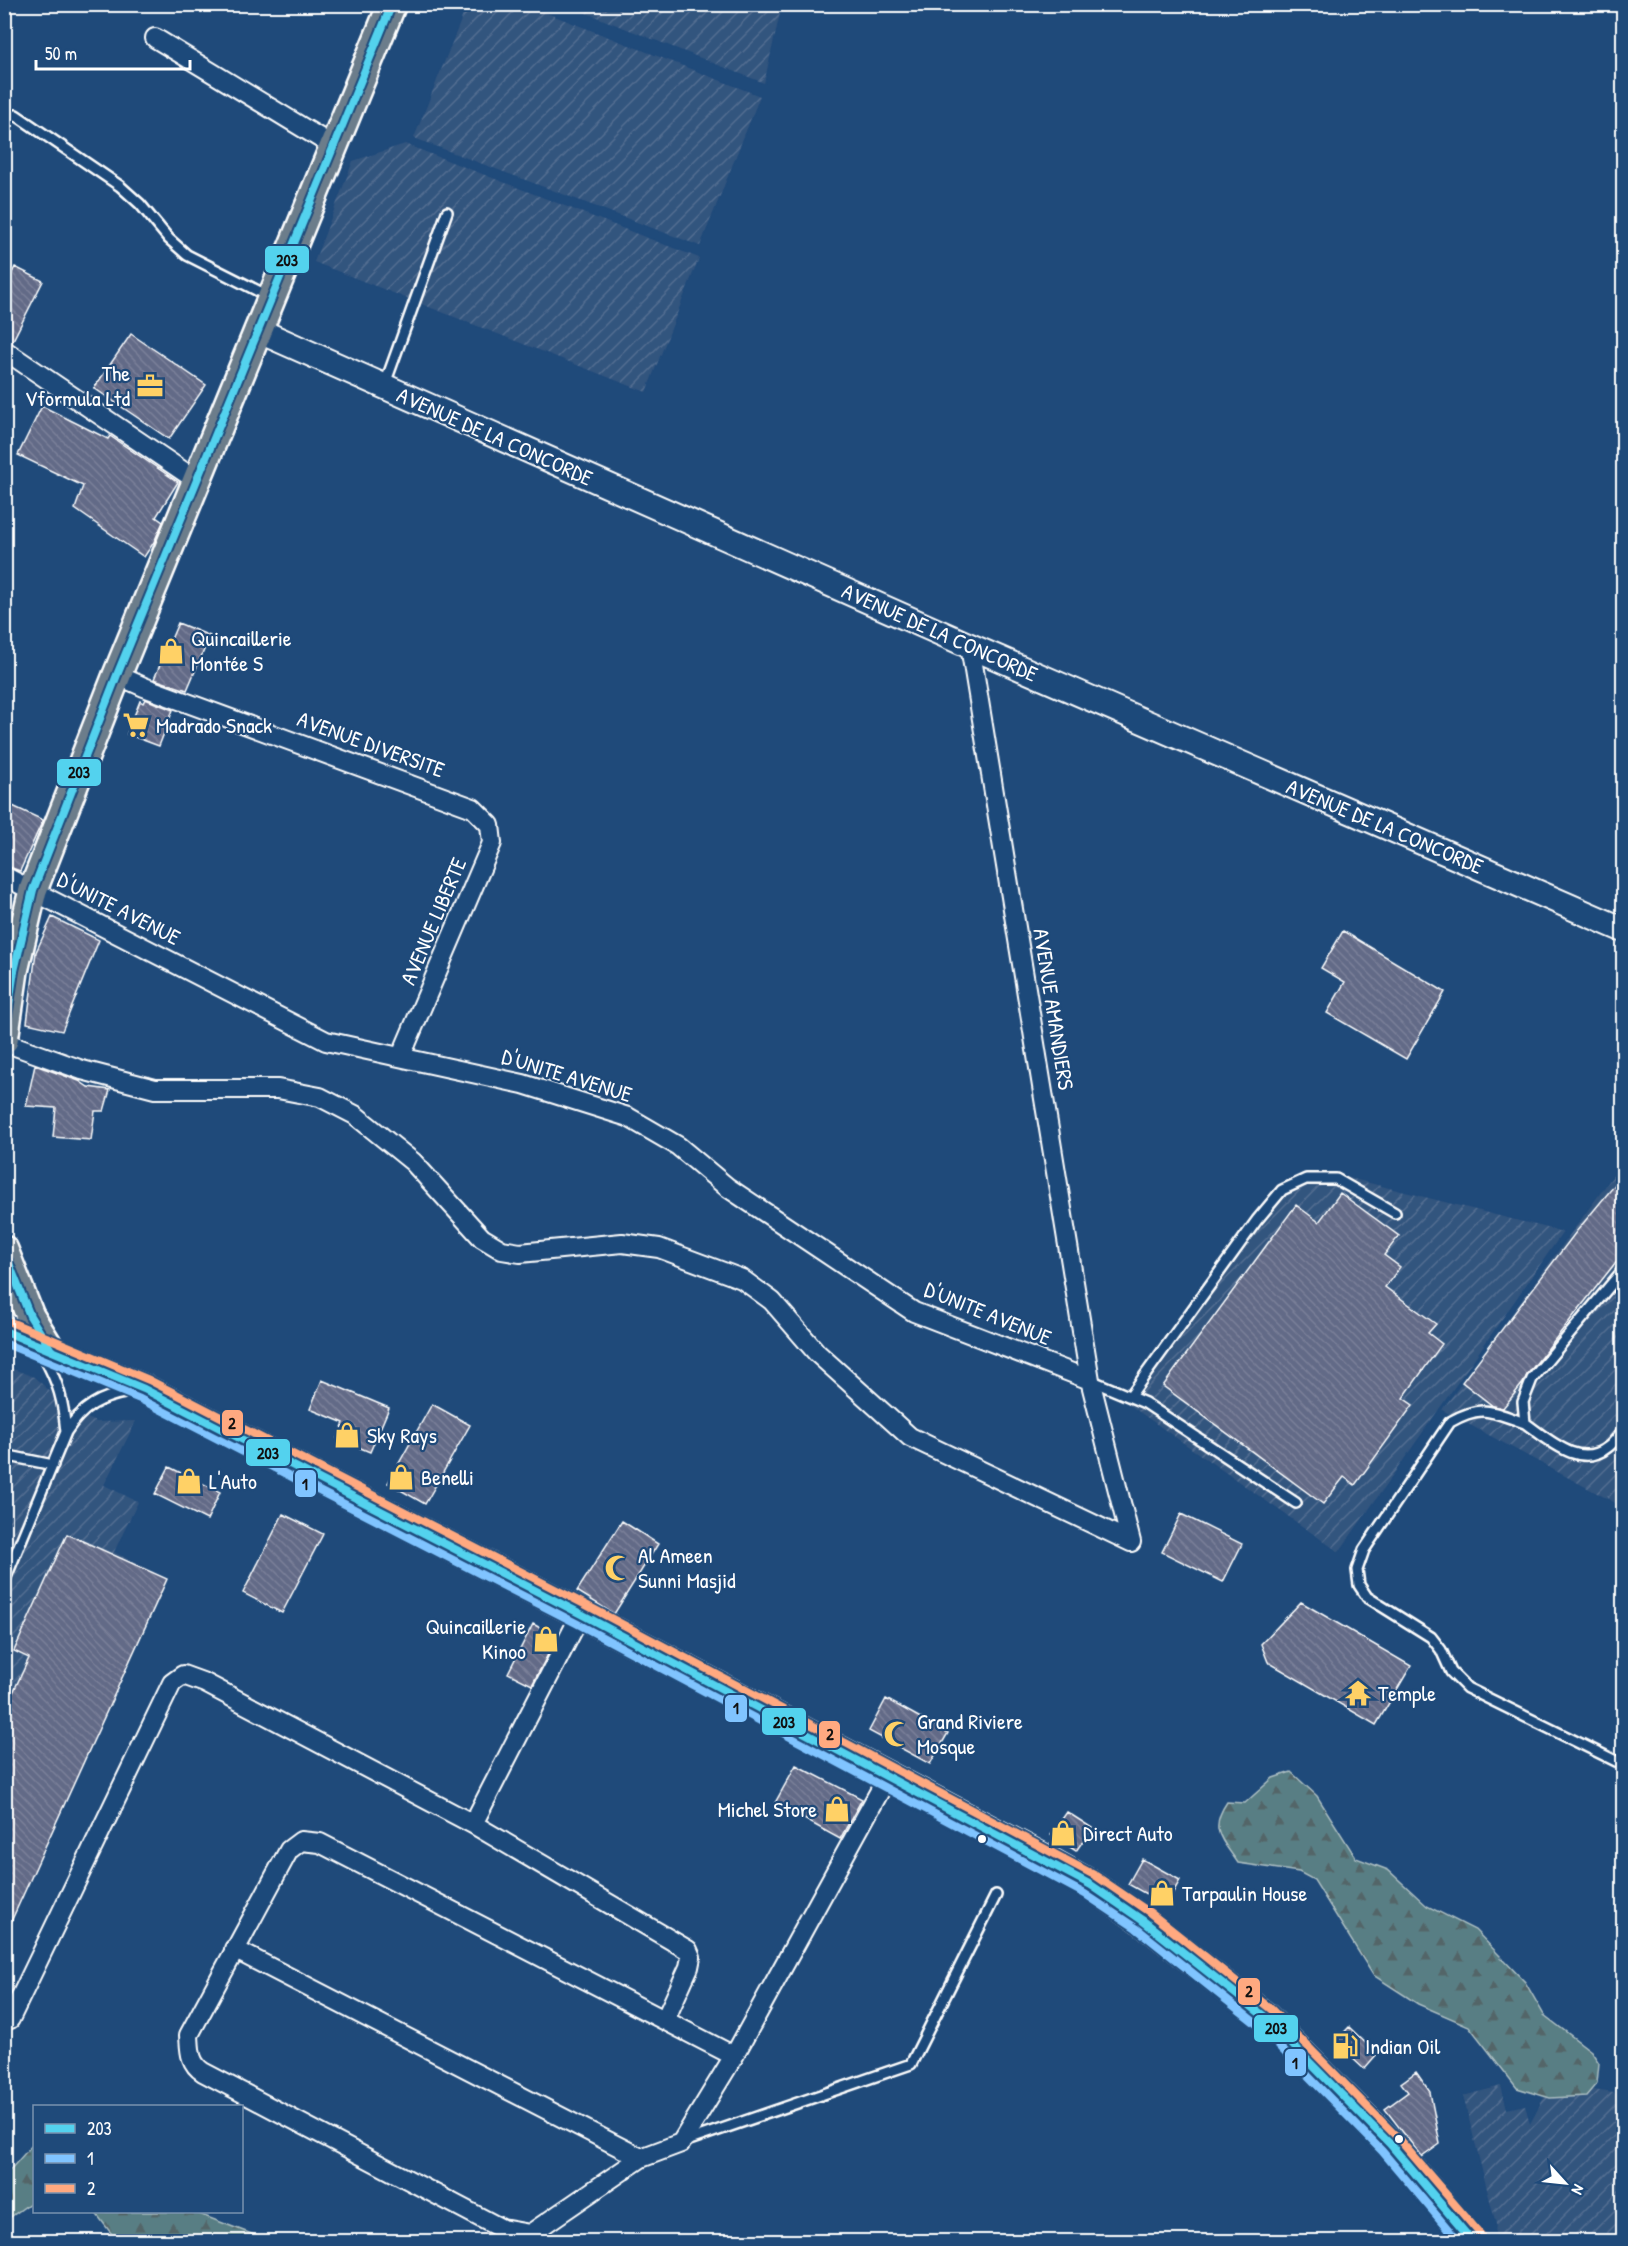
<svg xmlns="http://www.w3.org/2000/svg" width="1628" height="2246" viewBox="0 0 1628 2246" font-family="'Patrick Hand',sans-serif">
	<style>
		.industrial { fill: url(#industrial-furrows) }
		.forest { fill: url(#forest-firs); stroke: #acbec2; stroke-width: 1.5 }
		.building { fill: url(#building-back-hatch); stroke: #fff; stroke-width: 1.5 }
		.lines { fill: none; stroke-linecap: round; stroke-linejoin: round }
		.lane-casing { stroke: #fff; stroke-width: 14 }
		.street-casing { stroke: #fff; stroke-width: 22 }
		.secondary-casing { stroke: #fff; stroke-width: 28 }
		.primary-casing { stroke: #fff; stroke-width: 32 }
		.lane { stroke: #1f4a7a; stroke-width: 9 }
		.street { stroke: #1f4a7a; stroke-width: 18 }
		.secondary { stroke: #1f4a7a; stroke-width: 24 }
		.primary { stroke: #6c7d8b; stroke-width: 27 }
		.bus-1-casing { stroke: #1f4a7a; stroke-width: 12 }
		.bus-2-casing { stroke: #1f4a7a; stroke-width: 12 }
		.bus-3-casing { stroke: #1f4a7a; stroke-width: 12 }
		.bus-1 { stroke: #53d2ee; stroke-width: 8 }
		.bus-2 { stroke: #80c4ff; stroke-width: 8 }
		.bus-3 { stroke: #ffa980; stroke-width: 8 }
		.bus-dot { fill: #fff; stroke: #1f4a7a; stroke-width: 2 }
		.labels { text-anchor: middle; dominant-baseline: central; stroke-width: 4.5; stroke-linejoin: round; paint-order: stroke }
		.poi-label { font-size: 22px; fill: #fff; stroke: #1f4a7a; text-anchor: start }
		.street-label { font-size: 22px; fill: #fff; stroke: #1f4a7a }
		.line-badge { stroke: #1f4a7a; stroke-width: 2 }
		.pale-badge-label { font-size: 16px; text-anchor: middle; font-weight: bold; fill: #111 }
	</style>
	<defs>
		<pattern id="industrial-furrows" width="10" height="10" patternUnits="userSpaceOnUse" patternTransform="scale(1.5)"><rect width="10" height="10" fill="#33547e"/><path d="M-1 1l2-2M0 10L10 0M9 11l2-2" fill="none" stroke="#526e91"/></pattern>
		<pattern id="forest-firs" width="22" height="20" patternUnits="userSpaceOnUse" patternTransform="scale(1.5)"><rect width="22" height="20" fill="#597e84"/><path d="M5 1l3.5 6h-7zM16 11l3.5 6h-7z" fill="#526568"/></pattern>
		<pattern id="building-back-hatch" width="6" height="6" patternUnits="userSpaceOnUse" patternTransform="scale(1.5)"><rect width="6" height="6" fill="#626a87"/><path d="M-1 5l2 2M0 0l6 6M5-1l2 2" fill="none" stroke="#7a8099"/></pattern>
	</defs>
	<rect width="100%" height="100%" fill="#1f4a7a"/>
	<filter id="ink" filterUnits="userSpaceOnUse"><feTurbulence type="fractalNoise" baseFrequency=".0167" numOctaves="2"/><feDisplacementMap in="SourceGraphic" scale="12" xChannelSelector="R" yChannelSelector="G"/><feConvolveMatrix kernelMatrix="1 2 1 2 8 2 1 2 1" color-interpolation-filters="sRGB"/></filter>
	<g filter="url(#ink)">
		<path class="industrial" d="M467,5h59l234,91 -60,150 -286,-108z
			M566,5h216l-18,78z
			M405,144l294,114 -53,134 -332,-130 39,-101z
			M1623,1162v345l-181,-97z
			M1322,1171l241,61 -224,320 -211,-148 152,-217z
			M5,1366l29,11 18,16 5,11 39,18 40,-1 -32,64 34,17 -24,50 53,27 -162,358z
			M1551,2084l63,9 9,5v143h-129l2,-17 -33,-128 38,-10 6,23 18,-4 5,19z"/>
		<path class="forest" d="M1291,1772l26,24 39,62 32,12 39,36 48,24 50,52 19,33 47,36 8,12 -2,20 -11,13 -36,2 -33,-10 -48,-62 -51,-22 -45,-29 -59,-95 -15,-8 -61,-9c-16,-24 -30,-33 -11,-61l18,1 28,-25z
			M34,2143v57l-29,21v-52l5,1z
			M95,2212h99l76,29h-153z"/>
		<path class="building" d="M15,267l28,14 -31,61 -8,-3v-50z
			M131,334l75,51 -37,54 -75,-51z
			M42,406l66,33 2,-3 68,46 -22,35 7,5 -9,20 -10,15 -69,-48 8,-23 -65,-31z
			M178,623l32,13 -23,54 -33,-11z
			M145,699l28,11 -14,36 -32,-12 13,-33 3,2z
			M4,802l39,18 -23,51 -16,-6z
			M52,917l47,23 -37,91 -35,-8 9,-71z
			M1343,931l102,61 -39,67 -79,-46 18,-31 -24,-14z
			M35,1065l44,16 9,6 22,3 -6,21h-9l-4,29 -38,-3 3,-29 -30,-2z
			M1623,1175v87l-4,3 -3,-3 -89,113 -4,8 -20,25 -10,-2 -31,-24 114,-150z
			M1340,1193l59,43 -15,19 16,12 -15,20 51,37 -8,9 14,11 -39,54 10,7 -58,80 -11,-8 -21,27 -160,-118 133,-181 23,17z
			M322,1380l67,28 -19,44 -33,-14 7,-15 -34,-14z
			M432,1404l38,21 -45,79 -37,-21z
			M169,1467l51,25 -13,28 -52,-26z
			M283,1514l40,20 -41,79 -39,-20z
			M1181,1514l61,30 -19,38 -61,-30z
			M622,1521l36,23 -44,70 -37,-23z
			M67,1534l100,45 -163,358v-225l25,-54 -15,-7z
			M1301,1602l110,64 -35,59 -108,-63 -7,-18z
			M533,1624l24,13 -25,48 -24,-12z
			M886,1699l62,34 -18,31 -61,-33z
			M796,1765l66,34 -22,40 -65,-36z
			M1067,1812l25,16 -16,23 -25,-16z
			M1142,1859l38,21 -14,25 -38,-21z
			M1349,2027l28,27 -13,15 -29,-27z
			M1416,2072l14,20 10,52 -18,13 -37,-48 23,-17 -7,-9z"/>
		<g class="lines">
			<g class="lane-casing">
				<path id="lane" d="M16,115l104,71 20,18 29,35 18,16 83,42
					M385,384l62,-172
					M1624,1269l-92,110 -9,23 2,21c23,16 55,47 83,24 6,-4 11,-12 16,-18
					M43,1355c16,29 20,45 23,77
					M1090,1380l55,23 151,100
					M1130,1396l127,-176 25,-30 24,-11h30l59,34
					M1525,1423c-34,-11 -42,-20 -75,-1l-86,128 -7,20 2,15 8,12 64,40 10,13 10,22 16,16 157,77
					M4,1455l49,10
					M4,1582l62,-150c17,-26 34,-35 63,-40
					M684,2142l227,-78 85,-169"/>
			</g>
			<g class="street-casing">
				<path id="street" d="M155,38l178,108
					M4,350l192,130
					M970,646l120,734 41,162
					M117,675l27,12 329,121 17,17 2,18 -91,213
					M4,876l322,165 197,43 105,33 50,29 49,41 187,125 176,68
					M4,1042l78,28 73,19h123l42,8 35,18 58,47 69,76 20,12 18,3 102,-10 37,5 83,31 30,22 45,52 93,84 221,105
					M473,1824l108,-210
					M234,1949l407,209
					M10,2019l162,-336 11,-8 22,8 268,141 215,126 3,7 -2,10 -24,53
					M734,2056l-414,-213 -19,-2 -12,9 -100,185c1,15 0,28 14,37l299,157 28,5 111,-76 40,-15 53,-87 154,-280"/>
			</g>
			<g class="secondary-casing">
				<path id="secondary" d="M257,330l713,316 654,284"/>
			</g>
			<g class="primary-casing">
				<path id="primary" d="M4,1040l10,-69 19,-81 84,-215 275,-671
					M4,1250l26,66 21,34
					M4,1331l140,58 437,225 469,248 41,23 51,35 123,97 125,127 83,98"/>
			</g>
			<use href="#lane" class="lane"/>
			<use href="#street" class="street"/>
			<use href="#secondary" class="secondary"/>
			<use href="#primary" class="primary"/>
			<g class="bus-1-casing">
				<path id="bus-1" d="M4,1037l10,-66 19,-81 84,-215 275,-671
					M4,1251l26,65 21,34
					M4,1331l140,58 437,225 510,271 51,35 123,97 125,127 83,98"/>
			</g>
			<g class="bus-2-casing">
				<path id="bus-2" d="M4,1343l136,56 436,224 509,271 51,34 122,97 124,126 77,91"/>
			</g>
			<g class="bus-3-casing">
				<path id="bus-3" d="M8,1321l141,59 437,225 510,271 53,36 123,98 125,127 84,98"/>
			</g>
			<use href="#bus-1" class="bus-1"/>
			<use href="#bus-2" class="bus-2"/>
			<use href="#bus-3" class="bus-3"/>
		</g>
	</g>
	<defs>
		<g id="office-bare" transform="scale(2.07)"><path d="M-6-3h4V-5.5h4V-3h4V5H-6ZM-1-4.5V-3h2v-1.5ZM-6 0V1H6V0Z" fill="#ffd166" stroke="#1f4a7a" stroke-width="2.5" paint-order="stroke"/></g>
		<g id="shop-bare" transform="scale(2.07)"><path d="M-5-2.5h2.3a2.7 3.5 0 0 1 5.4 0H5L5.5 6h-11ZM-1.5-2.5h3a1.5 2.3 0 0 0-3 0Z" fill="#ffd166" stroke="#1f4a7a" stroke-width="2.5" paint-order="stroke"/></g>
		<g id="supermarket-bare" transform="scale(2.07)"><path d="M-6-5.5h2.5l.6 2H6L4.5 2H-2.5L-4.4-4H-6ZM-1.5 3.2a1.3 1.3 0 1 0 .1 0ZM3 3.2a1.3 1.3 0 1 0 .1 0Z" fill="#ffd166" stroke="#1f4a7a" stroke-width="2.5" paint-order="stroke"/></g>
		<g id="mosque-bare" transform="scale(2.07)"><path d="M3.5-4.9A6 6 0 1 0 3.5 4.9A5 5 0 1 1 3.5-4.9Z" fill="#ffd166" stroke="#1f4a7a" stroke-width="2.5" paint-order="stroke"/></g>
		<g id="temple-bare" transform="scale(2.07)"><path d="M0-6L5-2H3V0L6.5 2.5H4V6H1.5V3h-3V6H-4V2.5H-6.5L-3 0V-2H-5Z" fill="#ffd166" stroke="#1f4a7a" stroke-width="2.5" paint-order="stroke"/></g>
		<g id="fuel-bare" transform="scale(2.07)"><path d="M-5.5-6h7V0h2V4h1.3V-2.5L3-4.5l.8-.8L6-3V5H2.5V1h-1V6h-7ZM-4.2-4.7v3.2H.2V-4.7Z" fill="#ffd166" stroke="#1f4a7a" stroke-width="2.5" paint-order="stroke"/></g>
	</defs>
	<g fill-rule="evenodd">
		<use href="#office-bare" x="150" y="386"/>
		<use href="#shop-bare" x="171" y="651"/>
		<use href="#supermarket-bare" x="136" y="725"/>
		<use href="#shop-bare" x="347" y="1435"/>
		<use href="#shop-bare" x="401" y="1477"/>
		<use href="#shop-bare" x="189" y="1481"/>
		<use href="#mosque-bare" x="618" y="1568"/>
		<use href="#shop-bare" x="546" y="1639"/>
		<use href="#temple-bare" x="1358" y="1693"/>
		<use href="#mosque-bare" x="897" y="1734"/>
		<use href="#shop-bare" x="837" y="1809"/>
		<use href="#shop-bare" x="1063" y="1833"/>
		<use href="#shop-bare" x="1162" y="1893"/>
		<use href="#fuel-bare" x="1345" y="2046"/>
	</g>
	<g class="bus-dot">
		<circle cx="982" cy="1839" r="5"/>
		<circle cx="1399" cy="2139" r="5"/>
	</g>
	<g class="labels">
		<g class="poi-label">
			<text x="130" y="373" text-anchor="end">The<tspan x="130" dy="25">Vformula Ltd</tspan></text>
			<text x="191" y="638">Quincaillerie<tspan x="191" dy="25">Montée S</tspan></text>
			<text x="156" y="725">Madrado Snack</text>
			<text x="367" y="1435">Sky Rays</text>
			<text x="421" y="1477">Benelli</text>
			<text x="209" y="1481">L'Auto</text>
			<text x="638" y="1555">Al Ameen<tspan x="638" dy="25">Sunni Masjid</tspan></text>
			<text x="526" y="1626" text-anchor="end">Quincaillerie<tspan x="526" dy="25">Kinoo</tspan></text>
			<text x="1378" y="1693">Temple</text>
			<text x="917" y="1721">Grand Riviere<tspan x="917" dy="25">Mosque</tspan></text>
			<text x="817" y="1809" text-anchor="end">Michel Store</text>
			<text x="1083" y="1833">Direct Auto</text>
			<text x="1182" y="1893">Tarpaulin House</text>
			<text x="1365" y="2046">Indian Oil</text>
		</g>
		<g class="street-label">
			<text transform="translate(495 436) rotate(24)">AVENUE DE LA CONCORDE</text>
			<text transform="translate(940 632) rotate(24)">AVENUE DE LA CONCORDE</text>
			<text transform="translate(371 744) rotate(20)">AVENUE DIVERSITE</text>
			<text transform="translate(1385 826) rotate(23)">AVENUE DE LA CONCORDE</text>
			<text transform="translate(119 908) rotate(27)">D'UNITE AVENUE</text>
			<text transform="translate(433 921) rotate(-67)">AVENUE LIBERTE</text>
			<text transform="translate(1054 1009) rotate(81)">AVENUE AMANDIERS</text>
			<text transform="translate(567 1075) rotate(17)">D'UNITE AVENUE</text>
			<text transform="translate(988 1313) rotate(22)">D'UNITE AVENUE</text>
		</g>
	</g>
	<g class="line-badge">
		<rect x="264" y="245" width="46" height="29" rx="6" fill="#53d2ee"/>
		<rect x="56" y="758" width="46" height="29" rx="6" fill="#53d2ee"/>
		<rect x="221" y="1409" width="23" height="28" rx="6" fill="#ffa980"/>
		<rect x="245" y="1438" width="46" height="29" rx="6" fill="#53d2ee"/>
		<rect x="294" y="1469" width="23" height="29" rx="6" fill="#80c4ff"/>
		<rect x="724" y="1694" width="24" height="29" rx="6" fill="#80c4ff"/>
		<rect x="761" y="1707" width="46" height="29" rx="6" fill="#53d2ee"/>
		<rect x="818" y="1720" width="23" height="29" rx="6" fill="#ffa980"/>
		<rect x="1237" y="1977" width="24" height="29" rx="6" fill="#ffa980"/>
		<rect x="1253" y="2014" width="46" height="29" rx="6" fill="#53d2ee"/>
		<rect x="1284" y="2048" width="23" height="29" rx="6" fill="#80c4ff"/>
	</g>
	<g class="pale-badge-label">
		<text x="287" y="266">203</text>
		<text x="79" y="778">203</text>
		<text x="232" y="1429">2</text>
		<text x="268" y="1459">203</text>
		<text x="305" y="1490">1</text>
		<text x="736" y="1714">1</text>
		<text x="784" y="1728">203</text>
		<text x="830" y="1740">2</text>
		<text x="1249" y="1997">2</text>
		<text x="1276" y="2034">203</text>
		<text x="1295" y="2069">1</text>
	</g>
	<rect width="1628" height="2246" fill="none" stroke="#1f4a7a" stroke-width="24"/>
	<rect x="12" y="12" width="1604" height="2222" fill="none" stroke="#fff" stroke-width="2" filter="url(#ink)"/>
	<rect x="33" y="2105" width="210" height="108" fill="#1f4a7a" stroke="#7992af" stroke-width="1.5"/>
	<rect x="45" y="2124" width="30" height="9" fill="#53d2ee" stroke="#7992af" stroke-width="1.5"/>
	<text x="87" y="2135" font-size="18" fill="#ffffff">203</text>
	<rect x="45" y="2154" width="30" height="9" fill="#80c4ff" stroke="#7992af" stroke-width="1.5"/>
	<text x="87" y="2165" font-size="18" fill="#ffffff">1</text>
	<rect x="45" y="2184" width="30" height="9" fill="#ffa980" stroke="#7992af" stroke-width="1.5"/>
	<text x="87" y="2195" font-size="18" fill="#ffffff">2</text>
	<g transform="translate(1565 2183) rotate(117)" stroke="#1f4a7a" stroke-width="4.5" paint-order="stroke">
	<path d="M0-4.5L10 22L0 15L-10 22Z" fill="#ffffff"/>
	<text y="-9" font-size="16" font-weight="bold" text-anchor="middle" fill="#ffffff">N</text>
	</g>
	<path d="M36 60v9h154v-9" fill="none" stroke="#ffffff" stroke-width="3"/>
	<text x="45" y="60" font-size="18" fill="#ffffff" stroke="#1f4a7a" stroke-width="4.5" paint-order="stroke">50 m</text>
</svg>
